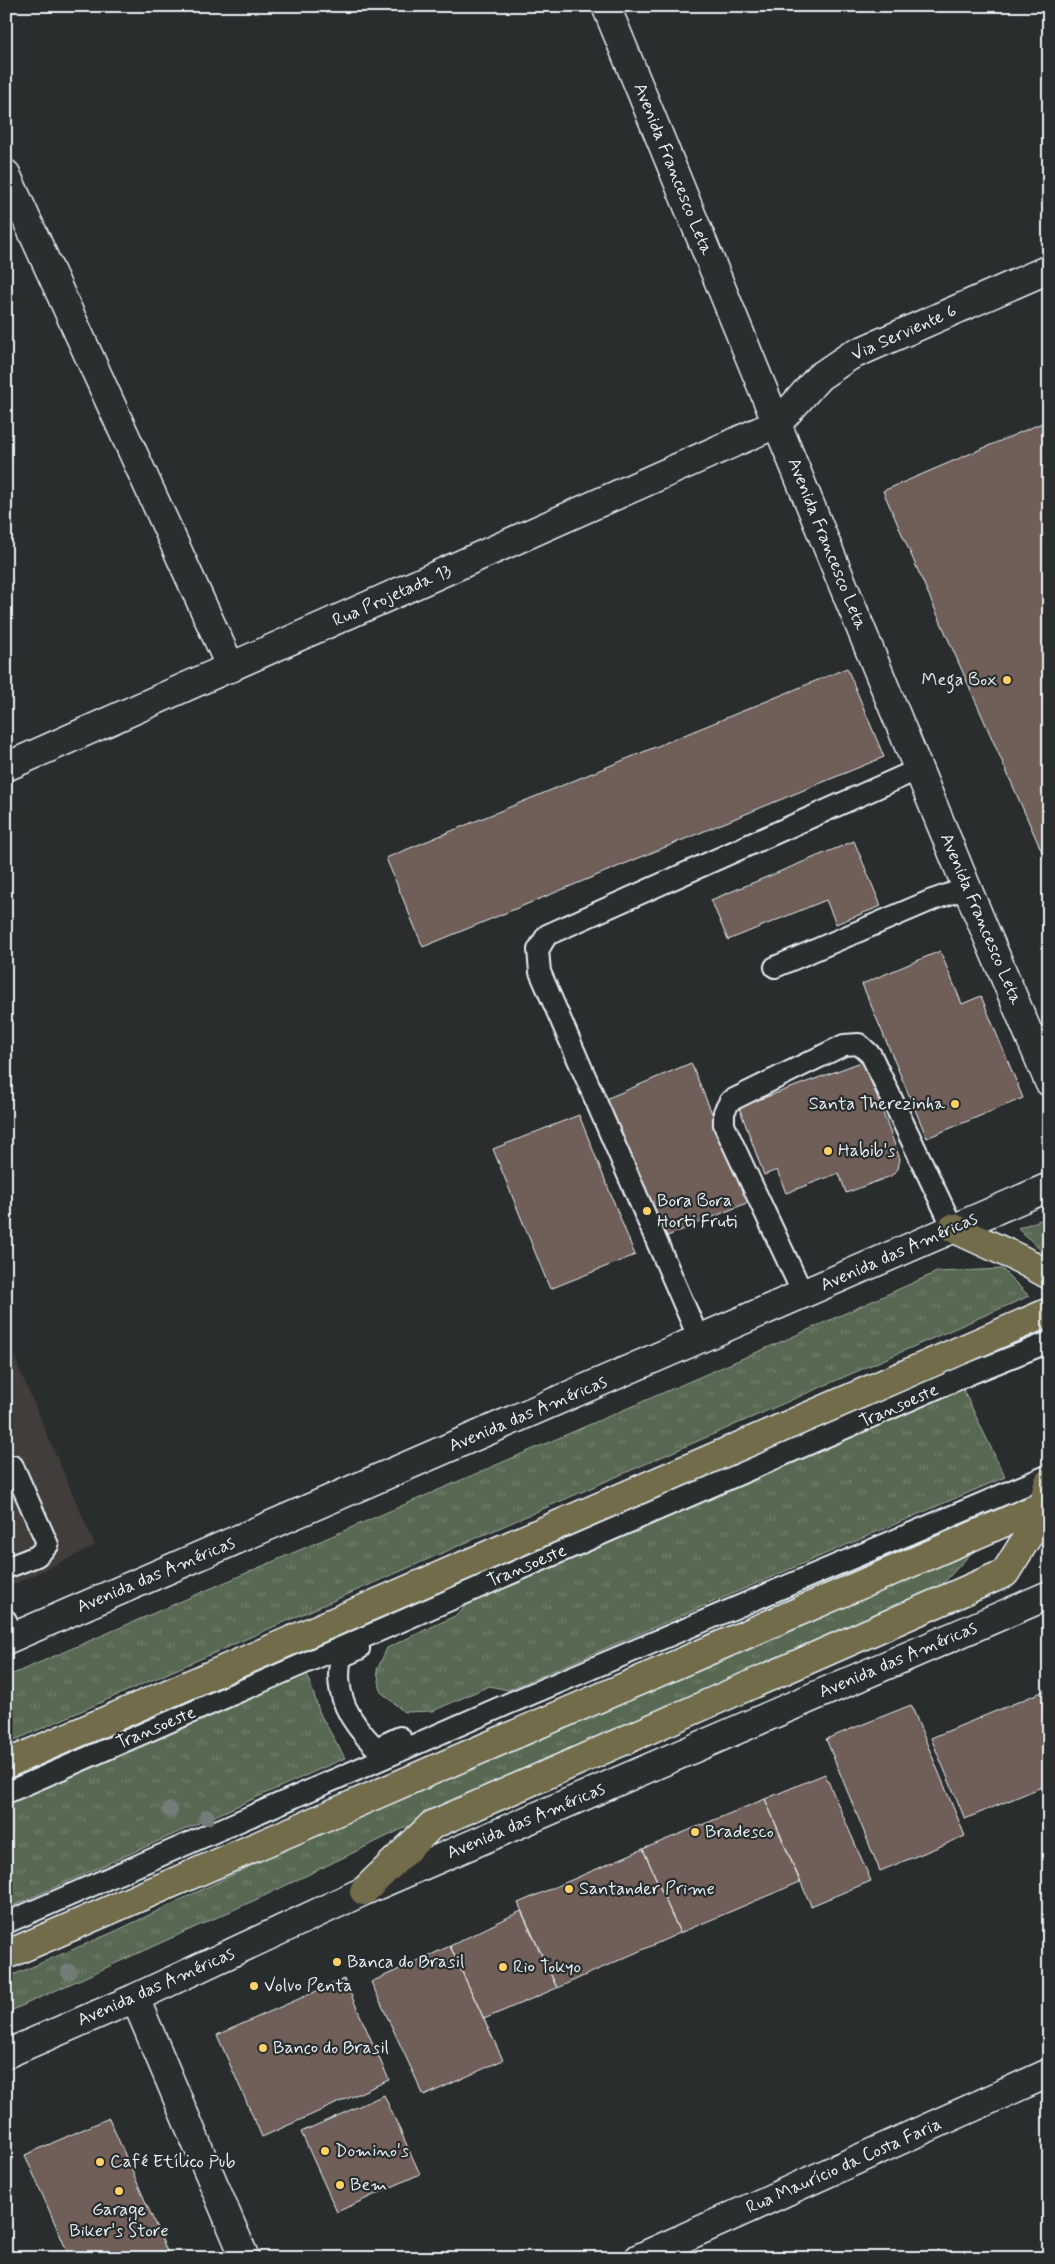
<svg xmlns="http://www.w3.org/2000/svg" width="1055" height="2264" viewBox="0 0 1055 2264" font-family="Mynerve,sans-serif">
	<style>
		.built { fill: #3f3c3b }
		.grass { fill: url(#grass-tufts); stroke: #a0ada5 }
		.building { fill: #705e58; stroke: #e8f1f8 }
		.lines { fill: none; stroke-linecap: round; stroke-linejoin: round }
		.lane-casing { stroke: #e8f1f8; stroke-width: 24 }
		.street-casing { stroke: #e8f1f8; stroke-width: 31 }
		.secondary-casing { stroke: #e8f1f8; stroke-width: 31 }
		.highway-casing { stroke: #e8f1f8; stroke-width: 31 }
		.lane { stroke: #2a2d2e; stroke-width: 20 }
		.street { stroke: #2a2d2e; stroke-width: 28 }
		.secondary { stroke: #2a2d2e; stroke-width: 28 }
		.highway { stroke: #736c4b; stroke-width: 28 }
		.tree { fill: #737b79 }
		.poi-dot { fill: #ffd166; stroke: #2a2d2e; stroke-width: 2 }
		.labels { text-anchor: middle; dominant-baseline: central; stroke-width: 4.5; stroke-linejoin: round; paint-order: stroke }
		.street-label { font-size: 18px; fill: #e8f1f8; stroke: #2a2d2e }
		.poi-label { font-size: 18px; fill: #e8f1f8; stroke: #2a2d2e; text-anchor: start }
	</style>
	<defs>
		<pattern id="grass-tufts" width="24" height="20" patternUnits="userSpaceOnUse" patternTransform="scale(1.25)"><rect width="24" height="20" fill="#596952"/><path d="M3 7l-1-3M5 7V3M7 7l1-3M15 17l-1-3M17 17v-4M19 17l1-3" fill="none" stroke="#717f6c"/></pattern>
	</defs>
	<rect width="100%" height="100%" fill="#2a2d2e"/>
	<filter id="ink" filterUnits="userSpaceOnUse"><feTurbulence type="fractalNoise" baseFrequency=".02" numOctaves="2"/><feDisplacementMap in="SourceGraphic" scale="10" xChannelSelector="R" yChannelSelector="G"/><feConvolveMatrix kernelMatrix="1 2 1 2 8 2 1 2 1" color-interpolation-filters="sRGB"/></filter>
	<g filter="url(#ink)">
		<path class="built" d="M6,1338l89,208 -89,42z"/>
		<path class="grass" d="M1049,1217v41l-31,-30z
			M1002,1269l27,27 -1023,448v-67l786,-340 145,-65z
			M962,1387l43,90 -497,213 -19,-4 -56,25 -29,1 -23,-20 -4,-22 10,-22 72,-34 12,-15z
			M974,1550l-39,42 -471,207 -200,97 -258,117v-35l110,-47 203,-98 442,-188z
			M307,1673l13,41 25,44 -339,151v-105z"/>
		<path class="building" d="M1049,420v448l-166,-377z
			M847,668l37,89 -461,190 -37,-89z
			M854,841l27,65 -45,18 -10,-24 -98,40 -17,-40z
			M940,951l22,53 19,-8 42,102 -96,40 -65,-154z
			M864,1061l36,98 -2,10 -7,7 -45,17 -7,-20 -53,20 -9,-23 -13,5 -25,-68z
			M691,1063l58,139 -91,38 -57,-139z
			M579,1115l56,140 -85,34 -57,-140z
			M1049,1689v95l-84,35 -34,-81z
			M911,1705l54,131 -85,35 -54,-132z
			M825,1774l46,107 -60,25 -46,-107z
			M765,1799l35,83 -120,51 -37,-84z
			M643,1849l37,84 -123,55 -39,-85z
			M521,1911l36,77 -73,31 -34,-73z
			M450,1946l53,114 -79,36 -53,-114z
			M344,1979l45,101 -127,57 -45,-102z
			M384,2095l36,79 -83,38 -36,-80z
			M109,2118l61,140h-100l-45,-103z"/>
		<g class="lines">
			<g class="lane-casing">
				<path id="lane" d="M775,967l157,-67 35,-12
					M803,1294l-79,-169v-13l6,-11 114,-56 15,-1 12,11 82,173
					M699,1339l-159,-367 -2,-22 9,-15 372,-166
					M6,1568l31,-12 11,-11 -35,-79
					M6,1620l8,17
					M359,1649l-18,8c-8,38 9,65 35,91l24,-11
					M6,1793l966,-420 77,-31
					M6,1923l504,-220 539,-228"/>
			</g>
			<g class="street-casing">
				<path id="street" d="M606,6l361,882 82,194
					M6,174l225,494
					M6,767l772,-344 41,-46 31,-21 199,-87
					M639,2258l410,-185"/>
			</g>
			<g class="secondary-casing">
				<path id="secondary" d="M6,1640l1043,-453
					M135,1998l110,260
					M6,2054l129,-56 229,-107 685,-296"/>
			</g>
			<g class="highway-casing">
				<path id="highway" d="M953,1228l67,31 29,16
					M6,1764l1043,-452
					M364,1891l68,-66 573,-252 33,-53 11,-38
					M6,1955l1043,-452"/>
			</g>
			<use href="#lane" class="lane"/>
			<use href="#street" class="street"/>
			<use href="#secondary" class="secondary"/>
			<use href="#highway" class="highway"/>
		</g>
		<g class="tree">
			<circle cx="170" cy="1810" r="8"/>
			<circle cx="207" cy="1817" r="8"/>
			<circle cx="69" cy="1972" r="8"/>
		</g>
	</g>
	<g class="poi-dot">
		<circle cx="1007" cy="680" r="5"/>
		<circle cx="955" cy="1104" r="5"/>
		<circle cx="828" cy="1151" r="5"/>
		<circle cx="647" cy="1211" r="5"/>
		<circle cx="695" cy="1832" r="5"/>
		<circle cx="569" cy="1889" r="5"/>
		<circle cx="337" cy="1962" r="5"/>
		<circle cx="503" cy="1967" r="5"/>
		<circle cx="254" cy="1986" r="5"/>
		<circle cx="263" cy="2048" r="5"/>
		<circle cx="325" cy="2151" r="5"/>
		<circle cx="100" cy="2162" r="5"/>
		<circle cx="340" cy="2185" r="5"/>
		<circle cx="119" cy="2191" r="5"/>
	</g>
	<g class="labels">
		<g class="street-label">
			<text transform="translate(673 169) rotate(68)">Avenida Francesco Leta</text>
			<text transform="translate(904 333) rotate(-24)">Via Serviente 6</text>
			<text transform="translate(827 544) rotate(68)">Avenida Francesco Leta</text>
			<text transform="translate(392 596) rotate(-24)">Rua Projetada 13</text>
			<text transform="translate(981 919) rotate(67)">Avenida Francesco Leta</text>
			<text transform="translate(899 1252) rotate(-24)">Avenida das Américas</text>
			<text transform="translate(899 1406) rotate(-24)">Transoeste</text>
			<text transform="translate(528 1414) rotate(-23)">Avenida das Américas</text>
			<text transform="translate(527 1566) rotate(-23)">Transoeste</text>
			<text transform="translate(156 1575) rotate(-23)">Avenida das Américas</text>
			<text transform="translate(898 1660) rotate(-23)">Avenida das Américas</text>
			<text transform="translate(156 1728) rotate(-23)">Transoeste</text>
			<text transform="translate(526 1821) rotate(-23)">Avenida das Américas</text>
			<text transform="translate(156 1987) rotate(-24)">Avenida das Américas</text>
			<text transform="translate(844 2166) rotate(-24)">Rua Maurício da Costa Faria</text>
		</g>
		<g class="poi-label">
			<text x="997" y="680" text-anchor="end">Mega Box</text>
			<text x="945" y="1104" text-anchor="end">Santa Therezinha</text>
			<text x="838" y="1151">Habib's</text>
			<text x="657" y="1201">Bora Bora<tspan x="657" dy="21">Horti Fruti</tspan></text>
			<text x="705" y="1832">Bradesco</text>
			<text x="579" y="1889">Santander Prime</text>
			<text x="347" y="1962">Banca do Brasil</text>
			<text x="513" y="1967">Rio Tokyo</text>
			<text x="264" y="1986">Volvo Penta</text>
			<text x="273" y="2048">Banco do Brasil</text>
			<text x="335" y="2151">Domino's</text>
			<text x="110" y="2162">Café Etílico Pub</text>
			<text x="350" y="2185">Bem</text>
			<text x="119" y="2210" text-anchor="middle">Garage<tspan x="119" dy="21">Biker's Store</tspan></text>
		</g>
	</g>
	<rect width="1055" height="2264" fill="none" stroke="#2a2d2e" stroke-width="25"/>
	<rect x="12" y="12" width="1030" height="2239" fill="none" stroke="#e8f1f8" stroke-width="2" filter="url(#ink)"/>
</svg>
